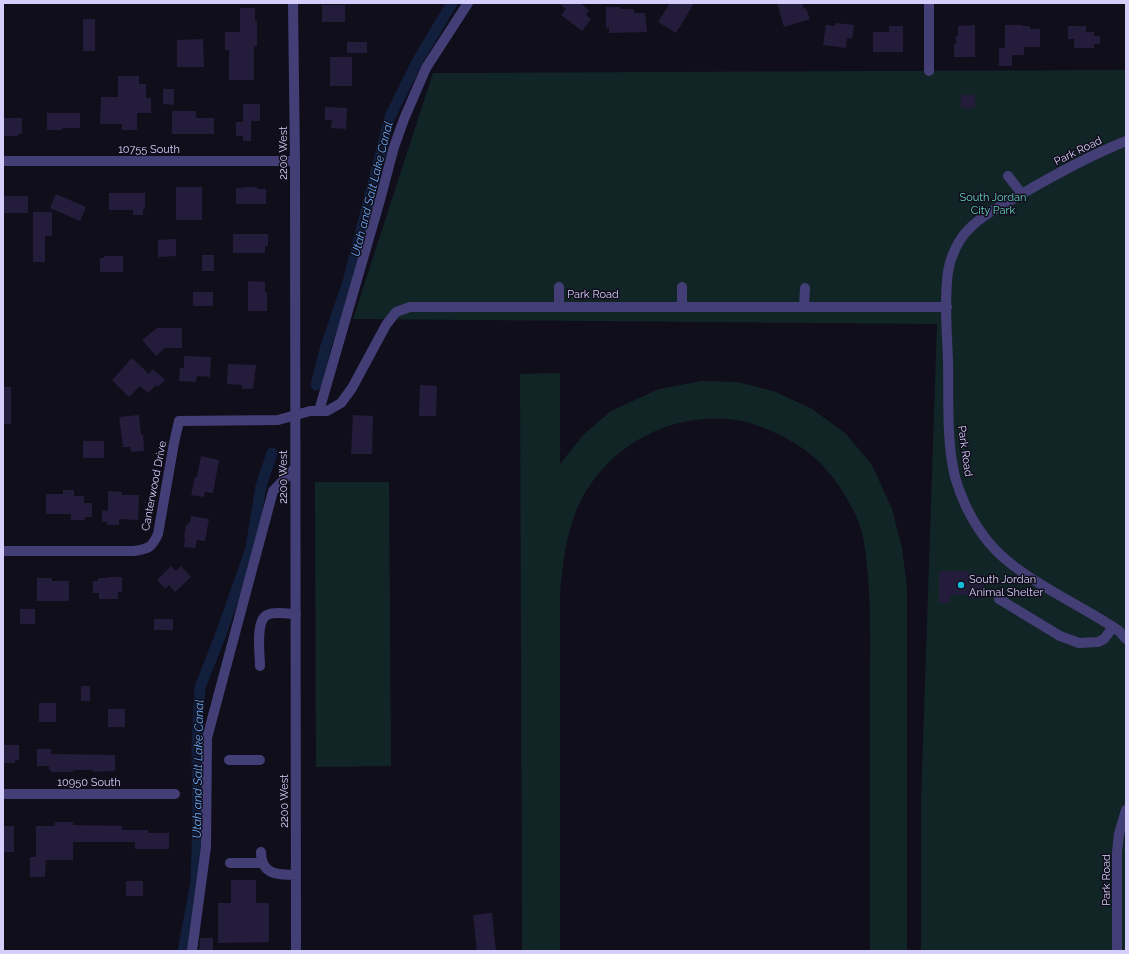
<svg xmlns="http://www.w3.org/2000/svg" width="1129" height="954" viewBox="0 0 1129 954" font-family="Raleway,sans-serif">
	<style>
		.green { fill: #112526 }
		.lines { fill: none; stroke-linecap: round; stroke-linejoin: round }
		.canal { stroke: #111f3c; stroke-width: 11 }
		.building { fill: #241c3b }
		.minor { stroke: #443e76; stroke-width: 10 }
		.poi-dot { fill: #18bbdc; stroke: #110e1c; stroke-width: 1.5 }
		.labels { text-anchor: middle; dominant-baseline: central; stroke-width: 3; stroke-linejoin: round; paint-order: stroke }
		.street-label { font-size: 11px; fill: #d6cefa; stroke: #110e1c }
		.park-label { font-size: 11px; fill: #63d1bd; stroke: #110e1c }
		.poi-label { font-size: 11px; fill: #d6cefa; stroke: #110e1c; text-anchor: start }
		.water-label { font-size: 12px; font-style: italic; fill: #67a7ef; stroke: #110e1c }
	</style>
	<rect width="100%" height="100%" fill="#110e1c"/>
	<path class="green" d="M1126,70v881h-205v-148l16,-479 -584,-5 80,-246z
		M560,373v91l24,-30 27,-23 48,-22 43,-8 36,1 38,10 36,17 33,24 27,32 20,44 10,39 5,40v363h-37c0,-88 0,-177 0,-265 0,-37 1,-74 -2,-111 -2,-17 -3,-36 -9,-52 -9,-23 -26,-49 -44,-65 -18,-17 -56,-35 -79,-38 -57,-8 -114,18 -146,65 -22,31 -27,73 -30,109v357h-38l-2,-577z
		M315,482h74l2,284 -75,1z"/>
	<g class="lines">
		<path class="canal" d="M316,385l10,-39 22,-64 42,-165 28,-57 34,-57
			M183,951l13,-69 2,-63 -1,-72 3,-60 21,-53 30,-86 10,-62 11,-33"/>
	</g>
	<path class="building" d="M559,3h21l9,7 -3,5 5,4 -9,12 -21,-16 5,-6z
		M670,3h24l-18,30 -18,-11z
		M777,3h25l2,6 2,-1 4,11 -26,8z
		M322,5h23v17h-23z
		M606,7h14v2h14v4h11l2,19 -38,1v-6l-3,1z
		M240,8h15v13h2v25h-3v34h-25v-30h-4v-18h15z
		M83,19h12v32h-12z
		M835,23l19,2 -2,14 -5,-1 -1,10 -23,-3 3,-20 9,1z
		M975,25v32h-21v-13h2v-8h2v-10z
		M1005,25h17v1h8v3h10v18h-16v8h-12v11h-13v-18h6z
		M889,26h14v26h-30v-20h16z
		M1068,26h18v6h8v4h6v8h-6v4h-20v-9h-6z
		M203,39l1,28h-27v-27z
		M347,42h20v11h-20z
		M330,57h22v29h-22z
		M118,76h21v8h7v14h5v15h-14v17h-15v-6h-22l1,-27h17z
		M163,89h11v16l-11,-1z
		M961,95h14v13h-14z
		M243,104h17v17h-9v20h-8v-5h-7v-14h7z
		M325,107l22,1 -1,21 -15,-1 1,-8h-7z
		M172,111h24v7h18v16h-42z
		M47,113h33v15h-18v2h-15z
		M3,118h19v16h-4v2h-15z
		M176,187h26v33h-26z
		M243,187h14v2h9v15h-30v-16h7z
		M109,193h36v16h-2v6h-10v-5h-24z
		M56,194l30,13 -6,14 -30,-13z
		M3,196h25v17h-25z
		M33,212h19v24h-7v26h-12z
		M233,234h35v12h-3v7h-32z
		M176,239v17l-18,1v-17z
		M202,255h12v16h-12z
		M104,256h19v16h-23v-14h4z
		M248,281l17,1v10h2v19h-19z
		M193,292h20v14h-20z
		M157,328h25v20h-17l-9,8 -14,-16z
		M184,356l27,1 -1,20 -13,-1 -1,6 -17,-1 1,-13h4z
		M132,358l17,16 4,-5 12,11 -7,7 -2,-2 -8,8 -8,-7 -11,11 -17,-17z
		M228,364l28,1 -3,24h-11v-4l-15,-1z
		M420,385l17,1 -1,30h-17z
		M3,387h8v37h-8z
		M139,415l2,20 2,-1 1,17 -13,1 -1,-5h-7l-4,-30z
		M353,415l20,1 -1,38h-21z
		M83,441h21v17h-21z
		M201,456l18,4 -6,33 -8,-1 -1,5 -13,-2 4,-18h2z
		M63,490h11v6h10v7h8v14h-7v3h-14v-6h-25v-20h17z
		M108,491l14,1 -1,3h18l-1,25 -19,-1v6h-12v-3h-5v-12l6,1z
		M191,516l18,3 -4,22 -8,-1 -2,8 -11,-1 1,-9 -1,-1 2,-13 2,1v-3l2,1z
		M171,566l5,5 5,-5 10,11 -16,15 -6,-7 -4,4 -8,-9z
		M939,571h30v4h14v23h-15v-3h-18v8h-11z
		M108,577h14v15h-4v7h-19v-6h-6v-12h5v-3h10z
		M37,578h15v3h17v20h-32z
		M20,609h15v15h-15z
		M154,619h19v11h-19z
		M81,686h9v15h-9z
		M39,703h17v19h-17z
		M108,709h17v18h-17z
		M3,745h16v15h-4v3h-12z
		M37,749h14v5l64,1v16l-22,1v-2h-20v2h-22v-2h-2v-4h-12z
		M55,822h18v3l49,1v4h26v3h21v16h-34v-7h-62v18h-27l-1,17h-15v-20h6v-31h19z
		M3,826h11v26h-11z
		M231,880h25v23h13v39l-51,1v-40h13z
		M126,881h17v15h-17z
		M492,913l4,38h-19l-4,-36z
		M200,938h13v13h-14z"/>
	<g class="lines">
		<path class="minor" d="M293,3l2,158 1,790
			M929,3v68
			M1126,141c-37,15 -72,34 -106,54 -18,10 -38,20 -52,35 -10,10 -18,28 -20,42 -4,29 -1,60 0,89 1,38 -2,78 7,116 7,24 19,48 35,67 29,34 85,58 123,83l6,4 7,8
			M3,161h292
			M1008,176l14,18
			M682,287v19
			M559,306v-19
			M804,307l1,-19
			M319,411l61,-211 14,-53 10,-28 22,-51 42,-65
			M3,551h131c15,-2 18,-4 24,-17l16,-91 5,-22 99,-1 32,-9h17l14,-8 11,-15 34,-63 10,-13 14,-5h537
			M999,599l61,37 19,7 19,-1 6,-3 9,-12
			M260,666c0,-12 -5,-45 7,-51 8,-4 20,-1 29,-1
			M229,760h31
			M3,794h172
			M261,852c0,23 17,23 35,23
			M230,863h33
			M192,951l14,-104 1,-109 66,-247 22,-23
			M1117,951v-99l2,-18 7,-24"/>
	</g>
	<circle class="poi-dot" cx="961" cy="585" r="4"/>
	<g class="labels">
		<g class="street-label">
			<text x="149" y="149">10755 South</text>
			<text transform="translate(1078 151) rotate(-26)">Park Road</text>
			<text transform="translate(283 153) rotate(-90)">2200 West</text>
			<text x="593" y="294">Park Road</text>
			<text transform="translate(965 451) rotate(82)">Park Road</text>
			<text transform="translate(283 477) rotate(-90)">2200 West</text>
			<text transform="translate(154 486) rotate(-79)">Canterwood Drive</text>
			<text x="89" y="782">10950 South</text>
			<text transform="translate(284 801) rotate(-90)">2200 West</text>
			<text transform="translate(1106 880) rotate(-90)">Park Road</text>
		</g>
		<g class="park-label">
			<text x="993" y="197">South Jordan<tspan x="993" dy="13">City Park</tspan></text>
		</g>
		<g class="poi-label">
			<text x="969" y="579">South Jordan<tspan x="969" dy="13">Animal Shelter</tspan></text>
		</g>
		<g class="water-label">
			<text transform="translate(372 189) rotate(-76)">Utah and Salt Lake Canal</text>
			<text transform="translate(198 769) rotate(-89)">Utah and Salt Lake Canal</text>
		</g>
	</g>
	<rect width="1129" height="954" fill="none" stroke="#d6cefa" stroke-width="8"/>
</svg>
